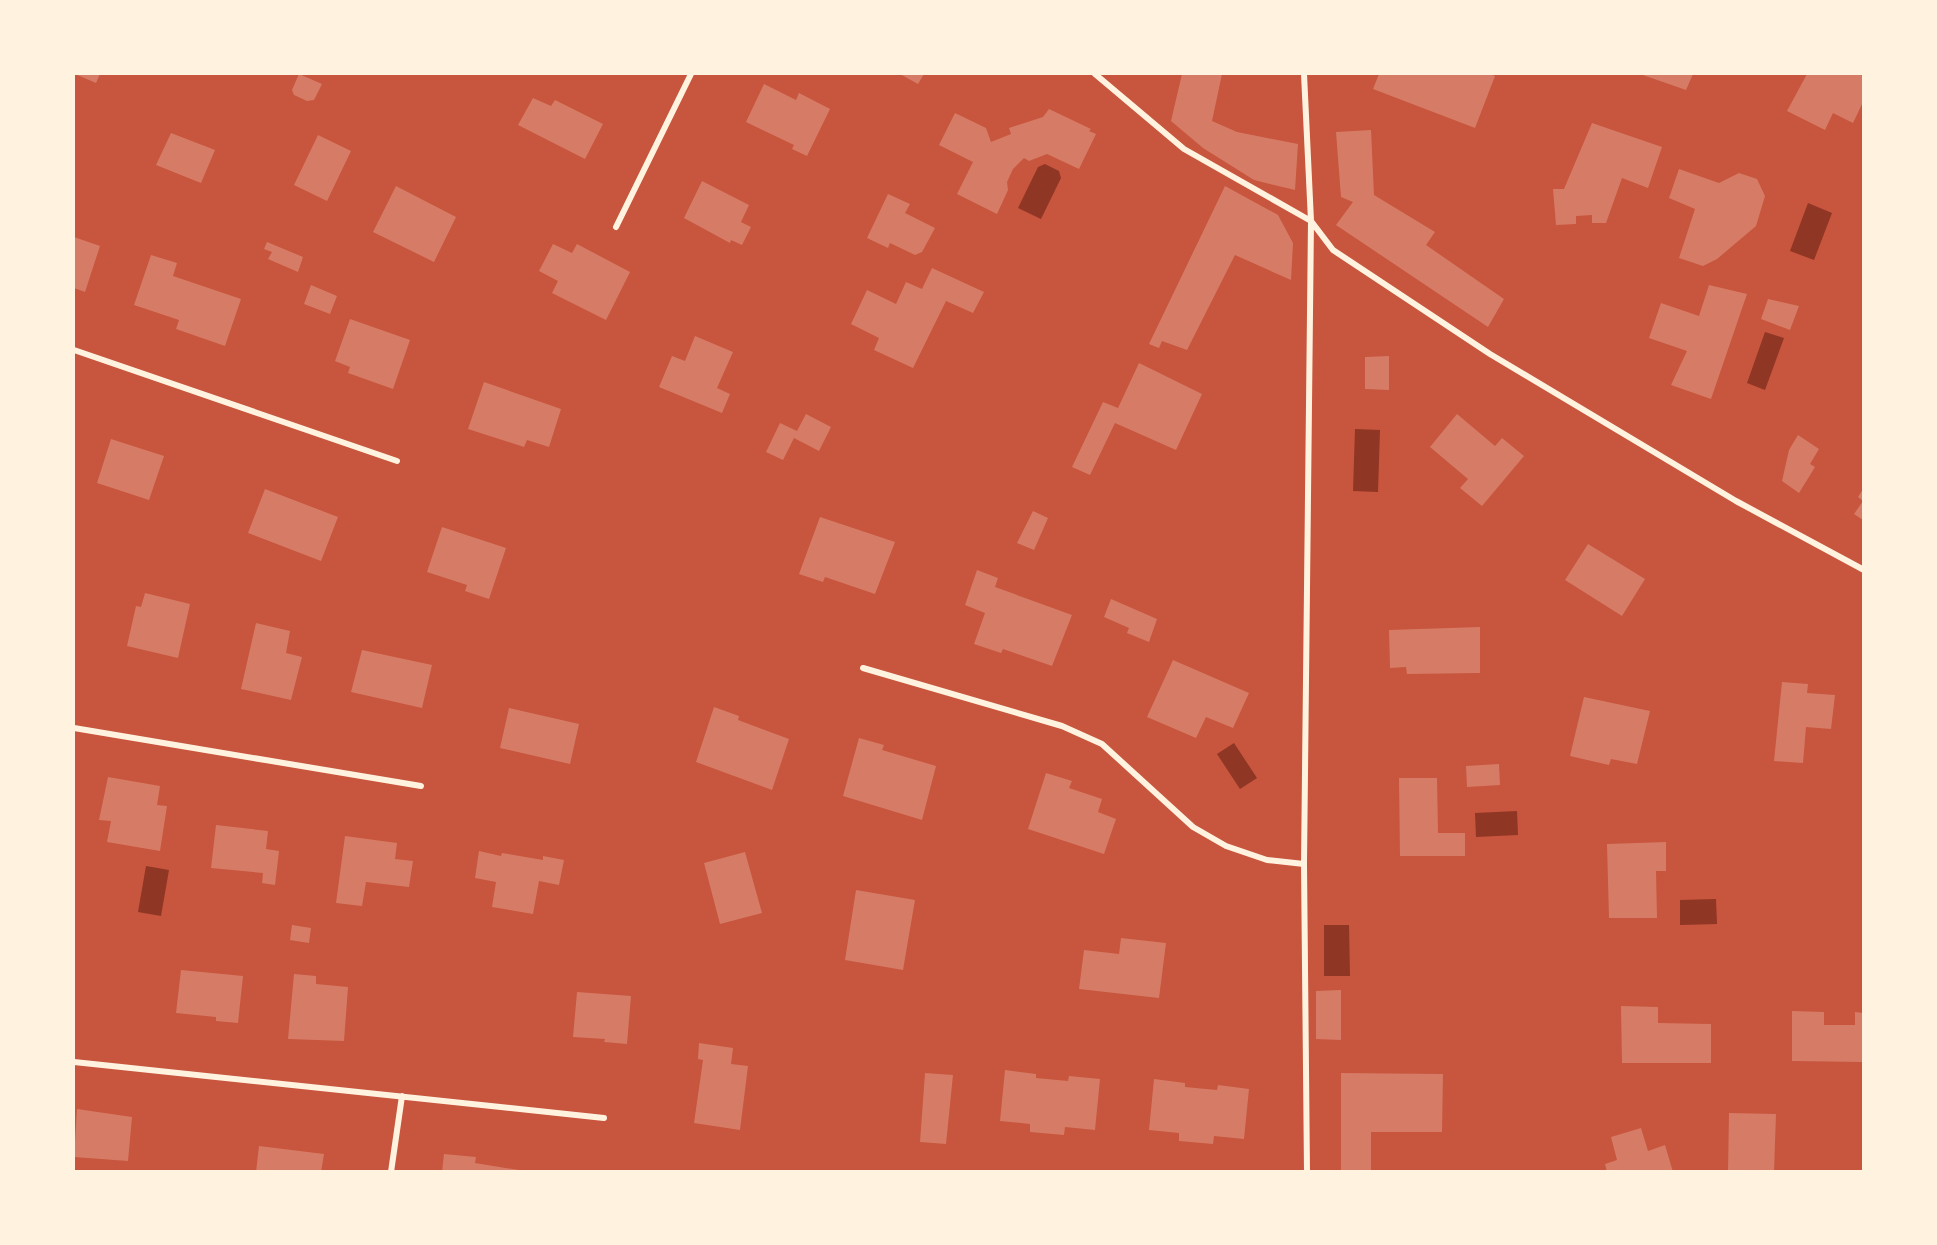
<svg xmlns="http://www.w3.org/2000/svg" width="1937" height="1245" viewBox="0 0 1937 1245" font-family="Montserrat,sans-serif">
	<style>
		.water { fill: #8f3625 }
		.building { fill: #d67c66 }
		.lines { fill: none; stroke-linecap: round; stroke-linejoin: round }
		.minor { stroke: #fff3e0; stroke-width: 6 }
	</style>
	<rect width="100%" height="100%" fill="#c8553d"/>
	<path class="water" d="M1045,164l14,7 2,7 -20,41 -23,-11 20,-41z
		M1808,203l24,10 -18,47 -24,-9z
		M1765,332l19,6 -19,52 -18,-7z
		M1355,429l25,1 -2,62 -25,-1z
		M1234,743l23,35 -17,11 -23,-35z
		M1517,811l1,24 -42,2 -1,-24z
		M146,866l23,4 -8,46 -23,-4z
		M1716,899l1,25 -37,1v-25z
		M1324,925h25l1,51h-26z"/>
	<path class="building" d="M75,74h25l-4,9z
		M299,74l23,10 -8,16 -7,1 -13,-6 -2,-5z
		M900,74h24l-6,10z
		M1182,74h40l-10,47 25,11 61,12 -3,46 -41,-10 -51,-32 -32,-27z
		M1379,74h110l6,2 -20,52 -102,-39z
		M1640,74h53l-7,16z
		M1807,74h51l5,2v26l-10,21 -20,-10 -8,17 -38,-19z
		M764,84l32,16 3,-7 31,16 -23,47 -15,-7 2,-4 -48,-23z
		M533,98l18,8 4,-6 48,24 -18,35 -67,-34z
		M1049,109l42,20 -2,2 7,3 -17,35 -32,-15 -18,7 -5,-3 -11,11 -6,13 1,8 -11,24 -40,-20 16,-32 -34,-17 16,-32 31,15 5,14 20,-8 -2,-6 34,-11z
		M1592,123l70,24 -14,41 -26,-10 -16,45h-14v-8l-16,1v8l-20,1 -3,-36h11z
		M1371,130l3,65 61,37 -9,13 78,54 -16,28 -152,-102 17,-23 -12,-5 -5,-65z
		M171,133l44,17 -14,33 -45,-18z
		M318,135l33,16 -24,50 -33,-16z
		M1679,169l40,14 20,-10 18,6 8,17 -9,30 -39,33 -14,7 -24,-8 16,-49 -26,-11z
		M702,181l47,24 -8,17 10,5 -9,18 -11,-5 -1,3 -46,-25z
		M396,186l60,31 -22,45 -61,-30z
		M1225,186l53,29 15,28 -2,37 -56,-25 -48,95 -25,-9 -3,7 -10,-4z
		M888,194l22,10 -5,9 30,15 -13,24 -7,3 -25,-12 -2,5 -21,-10z
		M74,237l26,9 -15,46 -11,-4z
		M267,242l36,15 -5,15 -30,-13 4,-7 -8,-3z
		M553,244l19,9 5,-9 53,28 -24,48 -54,-27 6,-12 -19,-10z
		M151,255l26,8 -4,13 68,23 -16,47 -49,-17 3,-9 -45,-15z
		M932,268l52,24 -11,21 -27,-12 -33,67 -39,-18 5,-12 -28,-14 16,-34 29,14 10,-22 16,7z
		M311,285l26,11 -7,18 -26,-10z
		M1709,285l38,9 -36,105 -40,-14 16,-34 -38,-13 12,-35 38,13z
		M1768,299l31,7 -9,24 -29,-11z
		M350,319l60,21 -17,49 -45,-16 2,-6 -15,-6z
		M695,336l38,16 -16,36 13,6 -8,19 -63,-26 13,-31 13,5z
		M1389,356v34l-24,-1v-32z
		M1139,363l63,31 -26,56 -61,-27 -25,52 -18,-8 31,-65 15,6z
		M484,382l77,27 -12,38 -22,-7 -3,7 -56,-18z
		M806,414l25,13 -12,24 -25,-13 -11,22 -17,-8 14,-29 17,8z
		M1457,414l38,32 7,-8 22,18 -42,50 -22,-18 8,-9 -38,-32z
		M1798,435l21,14 -9,15 5,3 -16,26 -17,-12 7,-31z
		M111,439l53,17 -15,44 -52,-17z
		M265,489l73,28 -17,44 -73,-28z
		M1863,489v31l-9,-6 9,-13 -5,-4z
		M1033,511l15,7 -14,32 -17,-7z
		M820,517l75,25 -20,52 -50,-17 -2,5 -24,-8z
		M442,527l64,21 -17,51 -24,-8 2,-6 -40,-13z
		M1588,544l57,35 -23,37 -57,-36z
		M977,570l21,8 -3,9 77,28 -20,51 -49,-17 -2,4 -27,-9 11,-31 -20,-8z
		M145,593l45,11 -12,54 -51,-12 9,-40 5,1z
		M1111,599l46,20 -8,23 -22,-9 2,-5 -25,-11z
		M256,623l34,8 -4,22 16,4 -11,43 -50,-11z
		M1480,627v46l-73,1 -1,-7 -16,1 -1,-38z
		M362,650l70,15 -10,43 -71,-16z
		M1173,660l76,33 -16,35 -27,-11 -10,21 -49,-21z
		M1782,682l26,2 -1,9 28,2 -4,34 -25,-2 -3,36 -29,-2z
		M1584,697l66,14 -13,53 -26,-5 -2,6 -39,-9z
		M714,707l25,9 -1,4 51,19 -17,51 -76,-28z
		M509,708l70,16 -9,40 -70,-16z
		M859,738l25,7 -2,5 54,16 -14,54 -79,-24z
		M1499,764l1,21 -33,2 -1,-21z
		M1046,773l26,8 -3,7 33,11 -4,13 18,7 -12,35 -76,-25z
		M108,777l52,9 -3,19 10,1 -7,45 -53,-9 4,-21 -12,-1z
		M1399,778h38l1,55h27v23h-65z
		M216,825l52,6 -2,18 13,2 -4,34 -13,-2 1,-10 -52,-5z
		M345,836l52,7 -2,16 18,2 -4,26 -43,-5 -4,24 -26,-3z
		M1666,842v29h-10l1,47h-48l-2,-74z
		M479,851l22,5 1,-3 41,7v-4l21,4 -5,25 -20,-4 -6,33 -41,-7 4,-25 -21,-4z
		M745,852l17,61 -42,11 -16,-61z
		M856,890l59,10 -12,70 -58,-10z
		M292,925l19,3 -2,15 -19,-3z
		M1121,938l45,5 -7,55 -80,-9 5,-39 35,4z
		M181,970l62,6 -5,47 -22,-2v-4l-40,-4z
		M294,974l22,2v8l32,3 -4,54 -56,-2z
		M1341,990v50l-25,-1v-48z
		M577,992l54,4 -4,48 -23,-2 1,-3 -32,-2z
		M1621,1006l37,1v16l53,1v39h-89z
		M1792,1011l32,1v13h31v-13l8,1v49l-71,-1z
		M699,1043l34,5 -2,16 17,2 -8,64 -46,-7 9,-63 -5,-1z
		M1005,1070l31,4v4l32,3 1,-5 31,3 -5,51 -30,-3 -1,8 -34,-3v-8l-30,-3z
		M925,1073l28,2 -7,69 -26,-2z
		M1341,1073l102,1 -1,58h-71v40h-30z
		M1154,1079l31,4v4l32,3 1,-5 31,4 -5,50 -30,-3 -1,8 -34,-3v-8l-30,-3z
		M77,1109l55,8 -4,44 -54,-4z
		M1729,1113l47,1 -2,58h-46z
		M1641,1128l7,23 17,-6 8,27h-66l-2,-8 12,-4 -6,-23z
		M259,1146l65,8 -3,18h-65z
		M444,1154l32,3 -1,6 56,9h-89z"/>
	<g class="lines">
		<path class="minor" d="M1095,74l89,75 127,72 22,29 157,104 246,147 128,69
			M1304,74l7,147 -7,643 3,308
			M616,227l75,-153
			M74,350l323,111
			M863,668l199,58 40,18 91,83 33,19 41,14 37,4
			M74,728l347,58
			M74,1062l530,56
			M391,1172l11,-76"/>
	</g>
	<rect width="1937" height="1245" fill="none" stroke="#fff3e0" stroke-width="150"/>
</svg>
